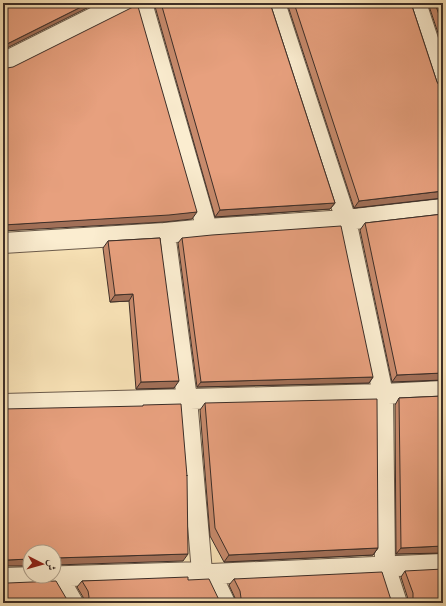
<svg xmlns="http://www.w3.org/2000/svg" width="446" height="606" viewBox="0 0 446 606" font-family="'IM FELL DW Pica',Amiri,serif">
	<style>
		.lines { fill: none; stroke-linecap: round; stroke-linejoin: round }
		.minor-casing { stroke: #6b5b4c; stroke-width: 22 }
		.minor { stroke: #fbedd0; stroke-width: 20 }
		.wall { fill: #c78a6c; stroke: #3c2e28 }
		.shaded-wall { fill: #a27058; stroke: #3c2e28 }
		.building { fill: #e7a07e; stroke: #3c2e28 }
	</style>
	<rect width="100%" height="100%" fill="#f9e3b7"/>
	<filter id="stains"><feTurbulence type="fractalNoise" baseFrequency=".005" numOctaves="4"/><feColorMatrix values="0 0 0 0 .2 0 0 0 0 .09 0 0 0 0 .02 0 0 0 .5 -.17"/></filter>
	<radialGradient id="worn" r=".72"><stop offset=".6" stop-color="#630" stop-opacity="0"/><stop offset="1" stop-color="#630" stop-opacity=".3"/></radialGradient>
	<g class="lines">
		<g class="minor-casing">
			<path id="minor" d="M142,3l65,226
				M275,3l71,217 37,174 2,172 12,37
				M416,3l27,82
				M3,63l120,-60
				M165,233l22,166 15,173
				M3,243l162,-10 42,-4 139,-9 97,-11
				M3,404l380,-10 60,-3
				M211,574l14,29
				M58,577l15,26
				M3,578l199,-6 9,2 232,-10"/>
		</g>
		<use href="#minor" class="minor"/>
	</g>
	<path class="wall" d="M154,3h116l65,200 -5,6 -115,8z
		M287,3h124l26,79 3,5 3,1v110l-89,10z
		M428,3h15v45z
		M443,214v166l-51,2 -32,-152 5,-7z
		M160,238l14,150 -38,1 -7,-88 -19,1 -7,-54 5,-7z
		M182,238l191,139 -4,6 -172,4 -19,-144z
		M443,396v157l-47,1 -1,-149 4,-7z
		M205,403l173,145 -5,7 -149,7 -14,-26 -10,-126z
		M405,571l38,32h-35v-4l-7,-22z
		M234,579l157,21 2,3h-157l-1,-5 -6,-13z
		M188,580l33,23h-137l-1,-6 -6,-10 5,-6z"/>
	<path class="shaded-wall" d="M89,3h8l-94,47v-4z
		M443,191v7l-89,10 5,-7z
		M335,203l-5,6 -115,8 5,-7z
		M197,212l-5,7 -28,3 -161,9v-6z
		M133,294l-4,7 -19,1 5,-7z
		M443,373v7l-51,2 5,-7z
		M373,377l-4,6 -172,4 4,-5z
		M179,381l-5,7 -38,1 5,-7z
		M443,546v7l-47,1 5,-6z
		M378,548l-5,7 -149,7 5,-7z
		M188,554l-5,7 -129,4v-7z
		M30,559v7h-27v-5l4,-1z"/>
	<path class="building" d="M3,3h86l-86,43z
		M137,3l60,209 -28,3 -166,10v-159l4,2 6,-1 120,-60z
		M161,3h109l65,200 -115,7z
		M294,3h117l26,79 3,5 3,1v103l-84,10z
		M435,3h8v24z
		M443,214v159l-46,2 -32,-152z
		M341,226l32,151 -172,5 -19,-144 30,-3z
		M160,238l19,143 -38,1 -8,-88 -18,1 -7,-54z
		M443,396v150l-42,2 -2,-150z
		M377,399l1,149 -149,7 -14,-27 -10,-125z
		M181,404l6,72v-1l1,79 -134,4v-6h-24v7l-23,1 -4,1v-152l140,-3v-1z
		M443,569v34h-32l2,-5v-5l-8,-22z
		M382,572l9,28 2,3h-154l2,-5 -1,-7 -6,-12z
		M188,577v3l21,-1 11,23 1,1h-134l1,-1 1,-5 -1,-6 -6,-10z
		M3,581l5,2 48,-2 13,22h-66z"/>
	<rect width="446" height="606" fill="none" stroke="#f9e3b7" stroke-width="16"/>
	<rect x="4" y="4" width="438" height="598" fill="none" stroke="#3c2e28" stroke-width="2"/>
	<rect x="8" y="8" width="430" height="590" fill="none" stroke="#3c2e28"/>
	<g transform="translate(42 564) rotate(96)"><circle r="19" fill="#fbedd0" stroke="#afa18d"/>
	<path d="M0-3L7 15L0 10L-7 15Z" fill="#8f2418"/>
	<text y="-6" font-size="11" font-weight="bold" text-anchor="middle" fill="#3c2e28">ش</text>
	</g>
	<rect width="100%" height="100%" filter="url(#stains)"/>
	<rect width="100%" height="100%" fill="url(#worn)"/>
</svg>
